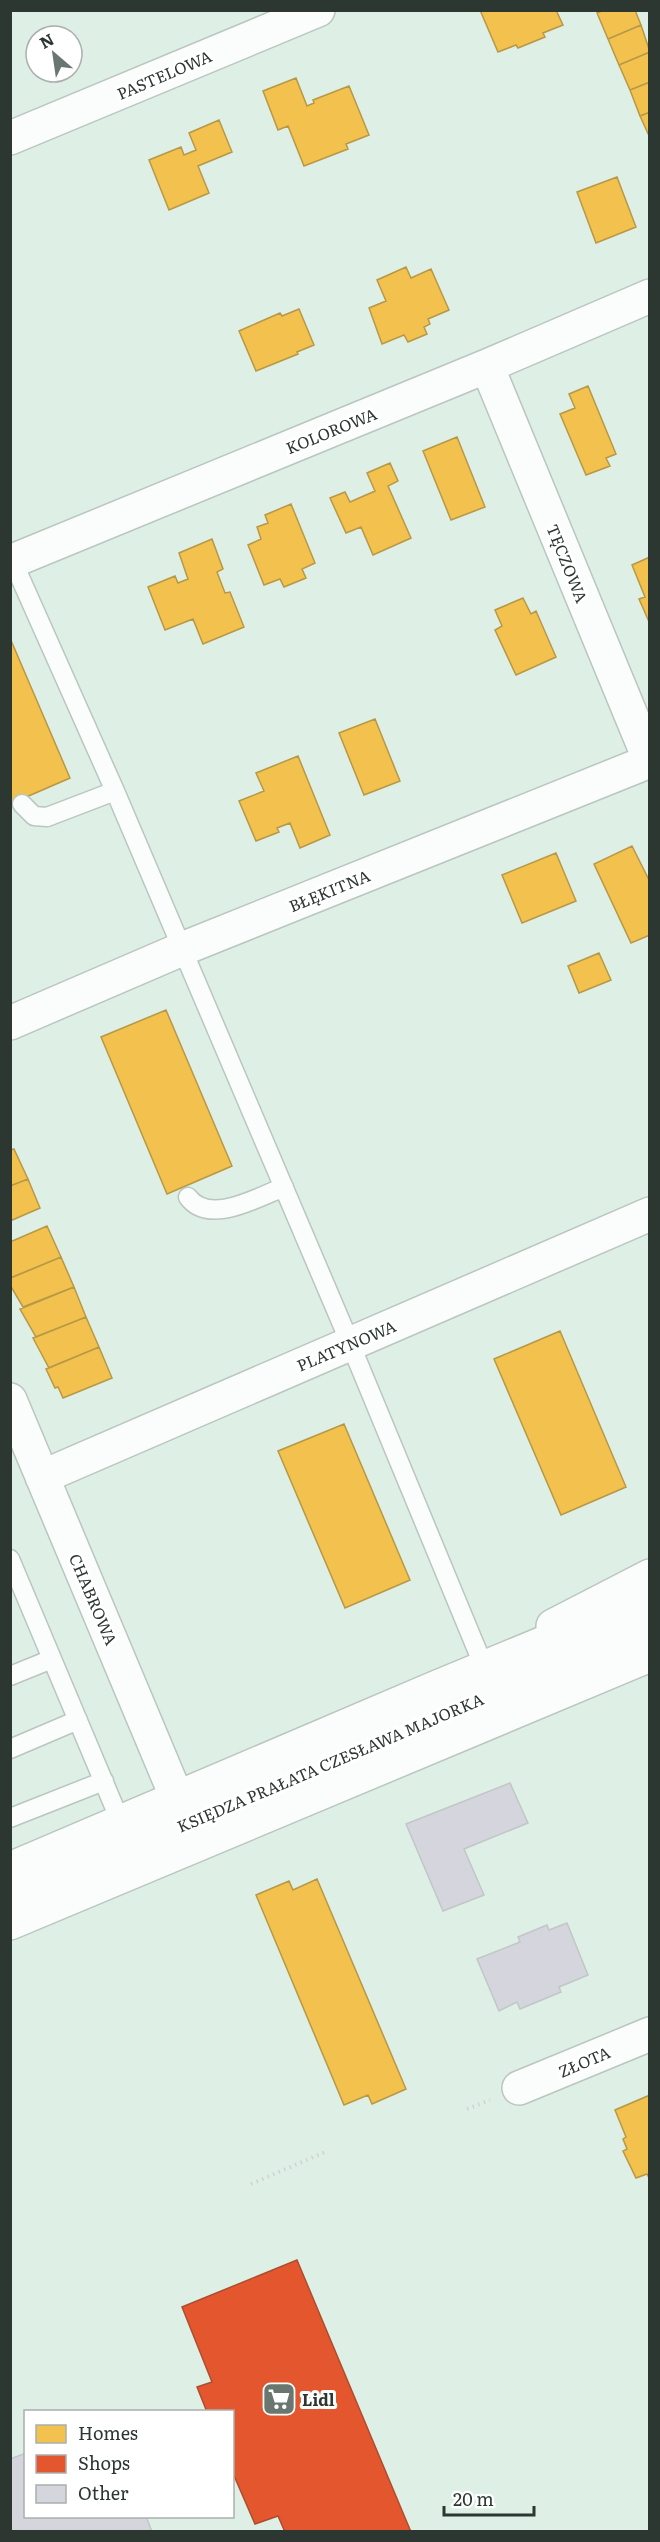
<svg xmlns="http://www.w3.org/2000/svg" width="660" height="2542" viewBox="0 0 660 2542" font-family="Literata,serif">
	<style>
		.homes { fill: #f2c14e; stroke: #b79846; stroke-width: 1.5 }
		.shops { fill: #e4572e; stroke: #ad4d2f; stroke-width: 1.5 }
		.building { fill: #d5d5dd; stroke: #c1c6c6; stroke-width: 1.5 }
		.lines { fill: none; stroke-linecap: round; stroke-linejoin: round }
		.service-casing { stroke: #bac6c0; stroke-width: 21 }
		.minor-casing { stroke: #bac6c0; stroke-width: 36 }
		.tertiary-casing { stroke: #bac6c0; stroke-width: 36 }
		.path { stroke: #cfd4d2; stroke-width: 4; stroke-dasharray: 1.5 4.5; stroke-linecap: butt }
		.service { stroke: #fafdfb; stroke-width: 18 }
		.minor { stroke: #fafdfb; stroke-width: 33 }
		.tertiary { stroke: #fafdfb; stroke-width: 33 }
		.labels { text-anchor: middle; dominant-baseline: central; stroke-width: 6; stroke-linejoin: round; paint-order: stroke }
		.street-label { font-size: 16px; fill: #2c3732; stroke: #fff }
		.poi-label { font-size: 16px; font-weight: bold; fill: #2c3732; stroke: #fff; text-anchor: start }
	</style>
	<rect width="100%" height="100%" fill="#deefe6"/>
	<path class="homes" d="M480,10h76l7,15 -20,8 2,4 -27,11 -2,-3 -18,7z
		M604,10h31l6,15 -33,14 -11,-26z
		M641,25l9,27 -31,13 -11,-26z
		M650,52v30l-20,8 -11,-25z
		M296,78l11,28 7,-3 -1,-3 36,-14 20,49 -23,9 2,5 -44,17 -16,-40 -10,4 -15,-39z
		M650,82v30l-10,4 -10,-26z
		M650,112v26l-10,-22z
		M219,120l13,32 -34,14 11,27 -40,17 -20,-50 32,-13 3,8 12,-5 -7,-17z
		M617,177l19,50 -40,16 -19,-51z
		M406,267l5,11 20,-9 18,41 -21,9 2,5 -6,3 3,7 -19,8 -4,-7 -22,9 -13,-36 17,-7 -9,-21z
		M299,309l15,36 -17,7 1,2 -42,17 -17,-40 41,-18 2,3z
		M588,386l28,68 -10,4 4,8 -24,9 -26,-61 15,-6 -6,-14z
		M457,437l28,70 -34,13 -28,-69z
		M390,463l8,18 -10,5 23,52 -38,17 -12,-28 -15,6 -16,-35 15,-6 5,10 25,-11 -8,-18z
		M291,504l24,59 -13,6 4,9 -22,9 -4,-8 -16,6 -16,-40 13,-6 -4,-12 11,-4 -3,-8z
		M212,539l11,30 -6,3 8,21 5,-1 14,35 -41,17 -10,-25 -28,11 -17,-43 27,-11 3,7 10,-4 -9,-26z
		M650,557v67l-11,-25 6,-2 -13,-32z
		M523,598l8,16 5,-3 20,46 -40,18 -21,-45 7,-4 -7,-16z
		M10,638l60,140 -60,26z
		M375,719l25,62 -36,14 -25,-62z
		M298,756l32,79 -30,13 -10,-25 -13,5 2,4 -23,9 -17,-40 25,-10 -8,-18z
		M632,846l18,36v53l-19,8 -37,-79z
		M556,853l20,48 -54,22 -20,-48z
		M599,953l12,27 -32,13 -11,-27z
		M166,1010l66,156 -65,28 -66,-157z
		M14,1149l14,30 -18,7v-36z
		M28,1179l12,29 -30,13v-35z
		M47,1226l14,31 -50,21 -1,-36z
		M61,1257l13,30 -51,20 -13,-22v-7z
		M74,1287l12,30 -50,20 -16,-28z
		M86,1317l13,30 -50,21 -16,-30z
		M560,1331l66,156 -65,28 -67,-156z
		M99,1347l13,31 -49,20 -5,-11 -3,1 -9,-19z
		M344,1424l66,156 -65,28 -67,-157z
		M317,1879l89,210 -34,15 -4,-9 -24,10 -88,-210 33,-14 4,9z
		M650,2095v85l-3,-6 -11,4 -13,-27 4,-2 -4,-10 3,-2 -11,-27z"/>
	<path class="shops" d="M297,2260l114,272h-126l-7,-16 -23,8 -23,-53v-59h-25l-10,-25 15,-5 -30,-75z"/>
	<path class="building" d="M510,1783l18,40 -64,26 20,46 -41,16 -37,-87z
		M567,1923l21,52 -29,12 2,5 -41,17 -3,-7 -18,9 -22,-52 43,-17 -2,-5 29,-12 2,5z
		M26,2453v63h120l6,16h-142v-73z"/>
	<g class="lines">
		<g class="service-casing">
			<path id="service" d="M10,555l105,236 235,552 134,324
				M22,804l12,12 13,1 68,-26
				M188,1197c21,29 70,0 96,-10
				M10,1559l111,264
				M10,1676l42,-17
				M10,1749l68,-29
				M10,1818l94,-37"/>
		</g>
		<g class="minor-casing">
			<path id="minor" d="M10,138l308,-128
				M487,366l163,395
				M10,562l477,-196 163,-70
				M10,1023l172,-74 468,-188
				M10,1400l167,398
				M42,1477l608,-263
				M553,1626l97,-50
				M10,1923l640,-268
				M519,2088l131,-54"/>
		</g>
		<g class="tertiary-casing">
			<path id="tertiary" d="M10,1869l425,-181 215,-89
				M10,1898l640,-270"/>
		</g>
		<path class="path" d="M467,2109l23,-9
			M251,2184l74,-32"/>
		<use href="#service" class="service"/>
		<use href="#minor" class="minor"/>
		<use href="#tertiary" class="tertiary"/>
	</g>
	<defs>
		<g id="supermarket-square" transform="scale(1.725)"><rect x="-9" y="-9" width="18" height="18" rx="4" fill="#6a7771" stroke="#fff"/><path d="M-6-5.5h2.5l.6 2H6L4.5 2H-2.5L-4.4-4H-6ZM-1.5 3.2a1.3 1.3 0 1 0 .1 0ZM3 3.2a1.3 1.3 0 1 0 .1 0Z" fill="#fff"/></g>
	</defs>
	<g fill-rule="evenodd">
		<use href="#supermarket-square" x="279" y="2399"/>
	</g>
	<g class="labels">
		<g class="street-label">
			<text transform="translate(164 74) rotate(-23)">PASTELOWA</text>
			<text transform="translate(331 430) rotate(-22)">KOLOROWA</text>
			<text transform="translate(568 563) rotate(68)">TĘCZOWA</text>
			<text transform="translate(329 890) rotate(-22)">BŁĘKITNA</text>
			<text transform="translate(346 1345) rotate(-23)">PLATYNOWA</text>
			<text transform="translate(94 1599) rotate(67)">CHABROWA</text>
			<text transform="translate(330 1762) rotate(-23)">KSIĘDZA PRAŁATA CZESŁAWA MAJORKA</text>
			<text transform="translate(584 2061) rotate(-23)">ZŁOTA</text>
		</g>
		<g class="poi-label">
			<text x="302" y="2399">Lidl</text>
		</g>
	</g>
	<rect width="660" height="2542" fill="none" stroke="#2c3732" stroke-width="24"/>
	<rect x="24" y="2410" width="210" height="108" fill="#ffffff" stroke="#abafad" stroke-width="1.5"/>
	<rect x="36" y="2425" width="30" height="18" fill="#f2c14e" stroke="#abafad" stroke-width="1.5"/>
	<text x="78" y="2440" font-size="18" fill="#2c3732">Homes</text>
	<rect x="36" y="2455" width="30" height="18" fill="#e4572e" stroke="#abafad" stroke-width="1.5"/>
	<text x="78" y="2470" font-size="18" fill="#2c3732">Shops</text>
	<rect x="36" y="2485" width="30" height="18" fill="#d5d5dd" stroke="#abafad" stroke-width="1.5"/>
	<text x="78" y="2500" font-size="18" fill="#2c3732">Other</text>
	<g transform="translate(54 54) rotate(331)"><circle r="28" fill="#ffffff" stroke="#abafad" stroke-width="1.5"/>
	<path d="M0-4.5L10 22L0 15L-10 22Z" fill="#6a7771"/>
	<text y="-9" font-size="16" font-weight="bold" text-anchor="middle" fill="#2c3732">N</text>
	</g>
	<path d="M444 2506v9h90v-9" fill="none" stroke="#2c3732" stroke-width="3"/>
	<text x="453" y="2506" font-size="18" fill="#2c3732" stroke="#ffffff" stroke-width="4.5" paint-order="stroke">20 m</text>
</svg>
